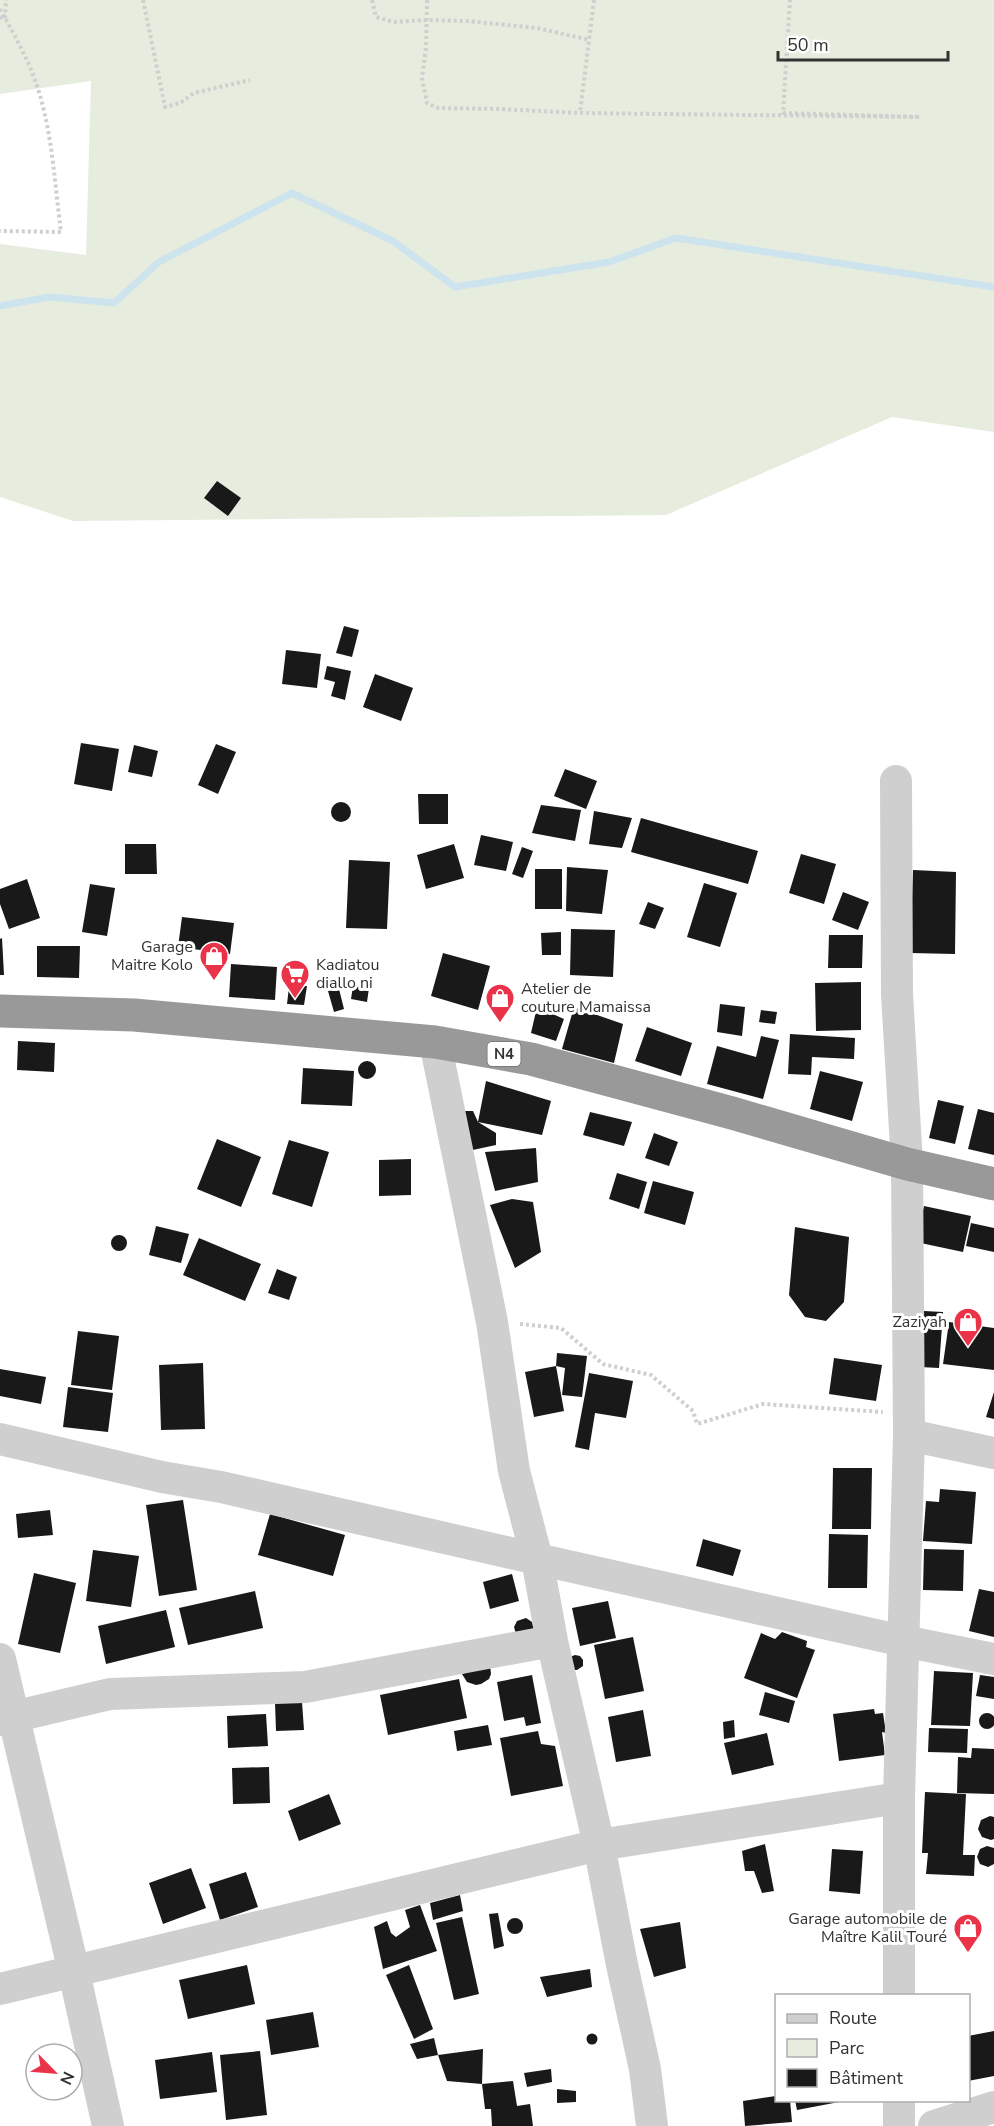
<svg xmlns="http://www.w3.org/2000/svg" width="994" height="2126" viewBox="0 0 994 2126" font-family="'Nunito Sans',sans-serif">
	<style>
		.green { fill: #e6ecde }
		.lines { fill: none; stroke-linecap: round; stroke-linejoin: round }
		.stream { stroke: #cde3ee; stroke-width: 7 }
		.building { fill: #191919 }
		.path { stroke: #cfcfcf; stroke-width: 4; stroke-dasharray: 3 3; stroke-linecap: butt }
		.minor { stroke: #cfcfcf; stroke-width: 32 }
		.highway { stroke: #999; stroke-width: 33 }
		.labels { text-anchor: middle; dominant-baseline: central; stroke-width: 6; stroke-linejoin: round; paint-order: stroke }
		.shield { fill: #fff; stroke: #707070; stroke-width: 1.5 }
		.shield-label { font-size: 15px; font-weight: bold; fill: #323232 }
		.poi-label { font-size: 16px; fill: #323232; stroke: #fff; text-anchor: end }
	</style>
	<rect width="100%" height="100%" fill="#fff"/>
	<path class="green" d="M0,0h994v432l-102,-15 -226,98 -593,6 -73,-24v-253l86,11 5,-174 -91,13z"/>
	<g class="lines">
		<path class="stream" d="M0,306l49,-9 65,6 45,-41 133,-69 101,48 62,46 154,-25 67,-24 318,49"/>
	</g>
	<path class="building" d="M217,481l24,17 -13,18 -24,-18z
		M344,626l15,4 -7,27 -16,-4z
		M286,650l35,4 -4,34 -35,-4z
		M327,666l24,5 -6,29 -14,-4 4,-14 -11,-3z
		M375,674l38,14 -12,33 -38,-14z
		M81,743l38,6 -7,42 -38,-7z
		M216,744l20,8 -18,42 -20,-9z
		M134,745l24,6 -6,26 -24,-5z
		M565,769l32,12 -11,28 -32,-13z
		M418,794h30v30h-29z
		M331 812a10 10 0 1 1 20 0a10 10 0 1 1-20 0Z
		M541,805l40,5 -6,31 -43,-8z
		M594,811l38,7 -10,30 -33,-4z
		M641,818l117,33 -10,33 -117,-32z
		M481,835l32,7 -7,29 -32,-6z
		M125,844h31l1,30h-32z
		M454,844l10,34 -38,11 -9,-34z
		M522,847l11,4 -10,27 -11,-4z
		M801,854l35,10 -12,40 -35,-11z
		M349,860l41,2 -3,67 -41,-1z
		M567,867l41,3 -6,44 -36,-3z
		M535,869h27v40h-27z
		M913,870l43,2 -1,82 -45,-1z
		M27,879l13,39 -31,11 -9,-25v-15z
		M704,883l33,10 -17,54 -33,-10z
		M90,884l25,4 -8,48 -25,-4z
		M843,892l26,10 -11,28 -26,-10z
		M648,902l16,6 -9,21 -16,-5z
		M182,917l52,6 -4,31 -52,-7z
		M571,929l44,1 -2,47 -43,-2z
		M561,932v23h-19l-1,-22z
		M829,935h34l-1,33h-34z
		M2,938l2,37h-4v-36z
		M37,946h43l-1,32 -42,-1z
		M443,953l47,13 -12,44 -47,-14z
		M231,964l46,3 -2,33 -46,-3z
		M861,982v48l-45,1 -1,-48z
		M307,986l-3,19 -17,-1 2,-17z
		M353,986l16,2 -2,14 -16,-3z
		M339,989l5,20 -10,3 -6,-21z
		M720,1004l25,3 -3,29 -25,-4z
		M537,1007l27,12 -8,22 -25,-8z
		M574,1007l49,17 -9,39 -52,-14z
		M761,1010l16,2 -2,12 -16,-2z
		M647,1027l45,16 -11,33 -46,-15z
		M790,1034l65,4 -1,21 -42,-2 -1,18 -23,-1z
		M761,1036l18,4 -16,59 -56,-15 10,-38 39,11z
		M18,1041l37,2 -1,29 -37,-2z
		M358 1070a9 9 0 1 1 18 0a9 9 0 1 1-18 0Z
		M303,1068l51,3 -2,35 -51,-2z
		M820,1071l43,11 -11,39 -42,-12z
		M486,1081l65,20 -9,34 -64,-13 18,11v12l-28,6 -8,-40h13l5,11z
		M938,1100l26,6 -9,38 -26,-6z
		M978,1109l16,4v42l-26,-6z
		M590,1112l42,10 -8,24 -41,-11z
		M654,1133l24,9 -9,24 -24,-8z
		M217,1139l44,18 -20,50 -44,-18z
		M289,1140l40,12 -17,55 -40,-13z
		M536,1148l2,34 -43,9 -10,-39z
		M411,1159v36l-32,1v-36z
		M617,1173l30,9 -8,27 -30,-10z
		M653,1181l41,11 -9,33 -41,-12z
		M512,1199l21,3 8,50 -26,16 -25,-63z
		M924,1206l47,10 -8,36 -47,-10z
		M971,1223l23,5v24l-28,-6z
		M156,1226l33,8 -8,29 -32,-8z
		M795,1227l54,10 -5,65 -18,19 -21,-4 -16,-22z
		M111 1243a8 8 0 1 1 16 0a8 8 0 1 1-16 0Z
		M199,1238l62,26 -16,37 -62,-26z
		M277,1269l20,8 -8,23 -21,-7z
		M924,1311l19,1 -4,56 -19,-1z
		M949,1322l45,6v42l-51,-6z
		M78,1331l41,5 -7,54 -41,-5z
		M557,1353l30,3 -5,41 -20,-2 3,-27 -9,-2z
		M834,1358l48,7 -6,36 -47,-7z
		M203,1363l2,66 -44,1 -2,-65z
		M556,1366l8,45 -30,6 -9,-45z
		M0,1369l46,8 -5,27 -41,-8z
		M589,1373l44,8 -7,37 -31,-5 -6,37 -14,-3z
		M68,1387l45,6 -5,39 -45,-5z
		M994,1392v27l-8,-2z
		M833,1468h39l-1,61h-39z
		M940,1489l36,3 -4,52 -49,-3 3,-40 13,1z
		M183,1500l14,90 -38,6 -13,-91z
		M50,1510l3,25 -35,3 -2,-24z
		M270,1514l75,21 -12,41 -75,-21z
		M829,1534l39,1 -1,53h-39z
		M703,1539l38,11 -8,26 -37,-10z
		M924,1549l40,1 -1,41 -40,-1z
		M93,1550l46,6 -8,51 -45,-6z
		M34,1573l42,10 -16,70 -42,-9z
		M512,1574l7,27 -29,8 -7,-27z
		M979,1589l15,3v45l-25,-6z
		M255,1591l8,37 -75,17 -9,-37z
		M608,1601l8,37 -36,8 -8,-38z
		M166,1610l9,37 -69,17 -8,-38z
		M526,1618l6,4 2,9 -18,3 -2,-7 3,-6z
		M782,1632l25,9 -1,6 9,3 -18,48 -53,-20 17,-45 14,6z
		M633,1637l11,54 -39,8 -11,-54z
		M575,1655l5,1 3,4v6l-6,4h-3l-4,-13z
		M490,1665l1,9 -2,5 -8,5 -5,1 -9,-3 -5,-8z
		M934,1671l39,2 -3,53 -39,-1z
		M532,1675l9,48 -15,3 -2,-9 -20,4 -7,-39z
		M980,1675l14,2v22l-18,-3z
		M459,1679l8,39 -79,17 -8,-40z
		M765,1692l30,9 -6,22 -30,-8z
		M302,1702l2,28 -28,1 -1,-28z
		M874,1709l1,5 8,-1 3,20 -4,-1 3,23 -46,6 -6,-47z
		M643,1710l8,46 -35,6 -8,-45z
		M979 1721a8 8 0 1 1 16 0a8 8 0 1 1-16 0Z
		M266,1714l2,32 -40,2 -1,-32z
		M734,1720l1,17 -11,2 -1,-17z
		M488,1725l4,20 -35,6 -3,-20z
		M929,1728l39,1 -1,24 -39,-1z
		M538,1731l3,13 14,2 8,40 -52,10 -11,-58z
		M767,1733l7,32 -42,10 -8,-32z
		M972,1748l22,1v45l-37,-1 1,-36 13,1z
		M269,1767l1,36 -37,1 -1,-36z
		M925,1792l41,2 -3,61h12l-1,21 -48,-2 2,-21h-6z
		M329,1794l12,30 -42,17 -11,-30z
		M990,1816l4,1v22l-3,1 -9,-3 -4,-8 3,-9z
		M765,1844l9,47 -12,2 -8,-22h-9l-3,-20z
		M987,1846l7,2v16l-6,3 -8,-3 -3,-7 3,-8z
		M832,1849l31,2 -3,43 -31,-3z
		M191,1868l15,40 -43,16 -14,-41z
		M246,1872l12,35 -38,13 -11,-36z
		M460,1895l3,16 -30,9 -3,-17z
		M420,1905l17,46 -54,18 -9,-42 13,-6 4,12 5,4 14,-10 -5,-17z
		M498,1913l6,33 -10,3 -5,-35z
		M462,1917l17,77 -25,6 -18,-77z
		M507 1926a8 8 0 1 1 16 0a8 8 0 1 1-16 0Z
		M680,1922l6,46 -32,9 -14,-48z
		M247,1965l8,39 -67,15 -9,-39z
		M409,1965l24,64 -19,10 -28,-64z
		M590,1969l2,18 -45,10 -7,-20z
		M313,2012l6,35 -48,8 -5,-35z
		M994,2031v45l-26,5v-45z
		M586.5 2039a5.5 5.5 0 1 1 11 0a5.5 5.5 0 1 1-11 0Z
		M434,2038l4,17 -21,4 -7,-15z
		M483,2049l-1,35 -35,-3 -9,-26z
		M260,2051l7,64 -41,5 -6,-65z
		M212,2052l5,40 -57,7 -5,-39z
		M551,2069l1,13 -25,5 -3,-14z
		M513,2081l4,25 13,-2 3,22h-41l-1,-17h-6l-3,-25z
		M557,2089l19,2v11l-19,1z
		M776,2096v4h14l2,22 -47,4 -2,-25z
		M795,2100h44v2l-42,8z"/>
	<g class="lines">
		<path class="path" d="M143,0l22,107 15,-4 14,-10 56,-13
			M372,0l4,17 17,5 33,-2 41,1 70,7 53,12
			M427,0l-1,48 -4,30 5,25 11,5 60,1 82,4
			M594,0l-14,113 340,4 -137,-4 7,-113
			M0,9c11,20 23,41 32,63 20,50 22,107 29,160l-61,-1
			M0,17l5,2 1,-19
			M520,1324l41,4 42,36 48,11 42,36 4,13 66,-20 120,8"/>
		<path class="minor" d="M896,781l1,213 10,170 2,271 -10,363v198
			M435,1042l57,280 22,149 23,88 15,82 47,204 23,120 23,104 7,57
			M909,1435l85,18
			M0,1439l162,38 59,10 316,72 366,82 91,18
			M0,1659l74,313 34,154
			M0,1720l110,-26 195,-7 247,-46
			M0,1989l599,-144 300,-47
			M899,2126v-26
			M934,2126l60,-19"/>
		<path class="highway" d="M0,1011l134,4 301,27 96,17 201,54 175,51 87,20"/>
	</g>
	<defs>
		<g id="shop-pin" transform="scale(1.5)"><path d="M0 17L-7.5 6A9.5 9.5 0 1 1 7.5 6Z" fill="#ea3349" stroke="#fff"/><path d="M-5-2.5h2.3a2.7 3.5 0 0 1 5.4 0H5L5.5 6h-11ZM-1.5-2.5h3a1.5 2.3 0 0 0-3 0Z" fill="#fff"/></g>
		<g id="supermarket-pin" transform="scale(1.5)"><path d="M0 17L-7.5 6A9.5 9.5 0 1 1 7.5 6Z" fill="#ea3349" stroke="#fff"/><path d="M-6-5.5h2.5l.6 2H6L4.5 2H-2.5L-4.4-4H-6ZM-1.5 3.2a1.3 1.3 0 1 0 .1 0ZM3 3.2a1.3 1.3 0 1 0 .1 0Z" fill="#fff"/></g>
	</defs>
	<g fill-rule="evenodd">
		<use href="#shop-pin" x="214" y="956"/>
		<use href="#supermarket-pin" x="295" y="974"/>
		<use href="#shop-pin" x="500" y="998"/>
		<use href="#shop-pin" x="968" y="1322"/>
		<use href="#shop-pin" x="968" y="1928"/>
	</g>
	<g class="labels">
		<rect class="shield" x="487.5" y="1042" width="33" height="24" rx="4.5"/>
		<g class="shield-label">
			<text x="504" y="1054">N4</text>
		</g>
		<g class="poi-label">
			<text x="193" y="947">Garage<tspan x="193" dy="18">Maitre Kolo</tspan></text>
			<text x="316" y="965" text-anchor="start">Kadiatou<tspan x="316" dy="18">diallo ni</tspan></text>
			<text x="521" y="989" text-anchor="start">Atelier de<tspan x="521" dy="18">couture Mamaissa</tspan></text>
			<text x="947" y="1322">Zaziyah</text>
			<text x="947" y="1919">Garage automobile de<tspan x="947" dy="18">Maître Kalil Touré</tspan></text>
		</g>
	</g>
	<rect x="775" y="1994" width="195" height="108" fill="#ffffff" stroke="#adadad" stroke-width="1.5"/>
	<rect x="787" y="2014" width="30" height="9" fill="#cfcfcf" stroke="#adadad" stroke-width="1.5"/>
	<text x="829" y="2024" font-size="18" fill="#323232">Route</text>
	<rect x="787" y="2039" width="30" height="18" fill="#e6ecde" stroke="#adadad" stroke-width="1.5"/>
	<text x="829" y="2054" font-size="18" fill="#323232">Parc</text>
	<rect x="787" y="2069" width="30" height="18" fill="#191919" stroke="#adadad" stroke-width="1.5"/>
	<text x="829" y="2084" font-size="18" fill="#323232">Bâtiment</text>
	<g transform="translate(54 2072) rotate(115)"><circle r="28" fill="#ffffff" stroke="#adadad" stroke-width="1.5"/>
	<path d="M0-4.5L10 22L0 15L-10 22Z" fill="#ea3349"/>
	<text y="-9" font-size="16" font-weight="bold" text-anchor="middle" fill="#323232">N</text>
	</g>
	<path d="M778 51v9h170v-9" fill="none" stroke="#323232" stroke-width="3"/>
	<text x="787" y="51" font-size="18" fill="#323232" stroke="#ffffff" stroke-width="4.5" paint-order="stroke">50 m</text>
</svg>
